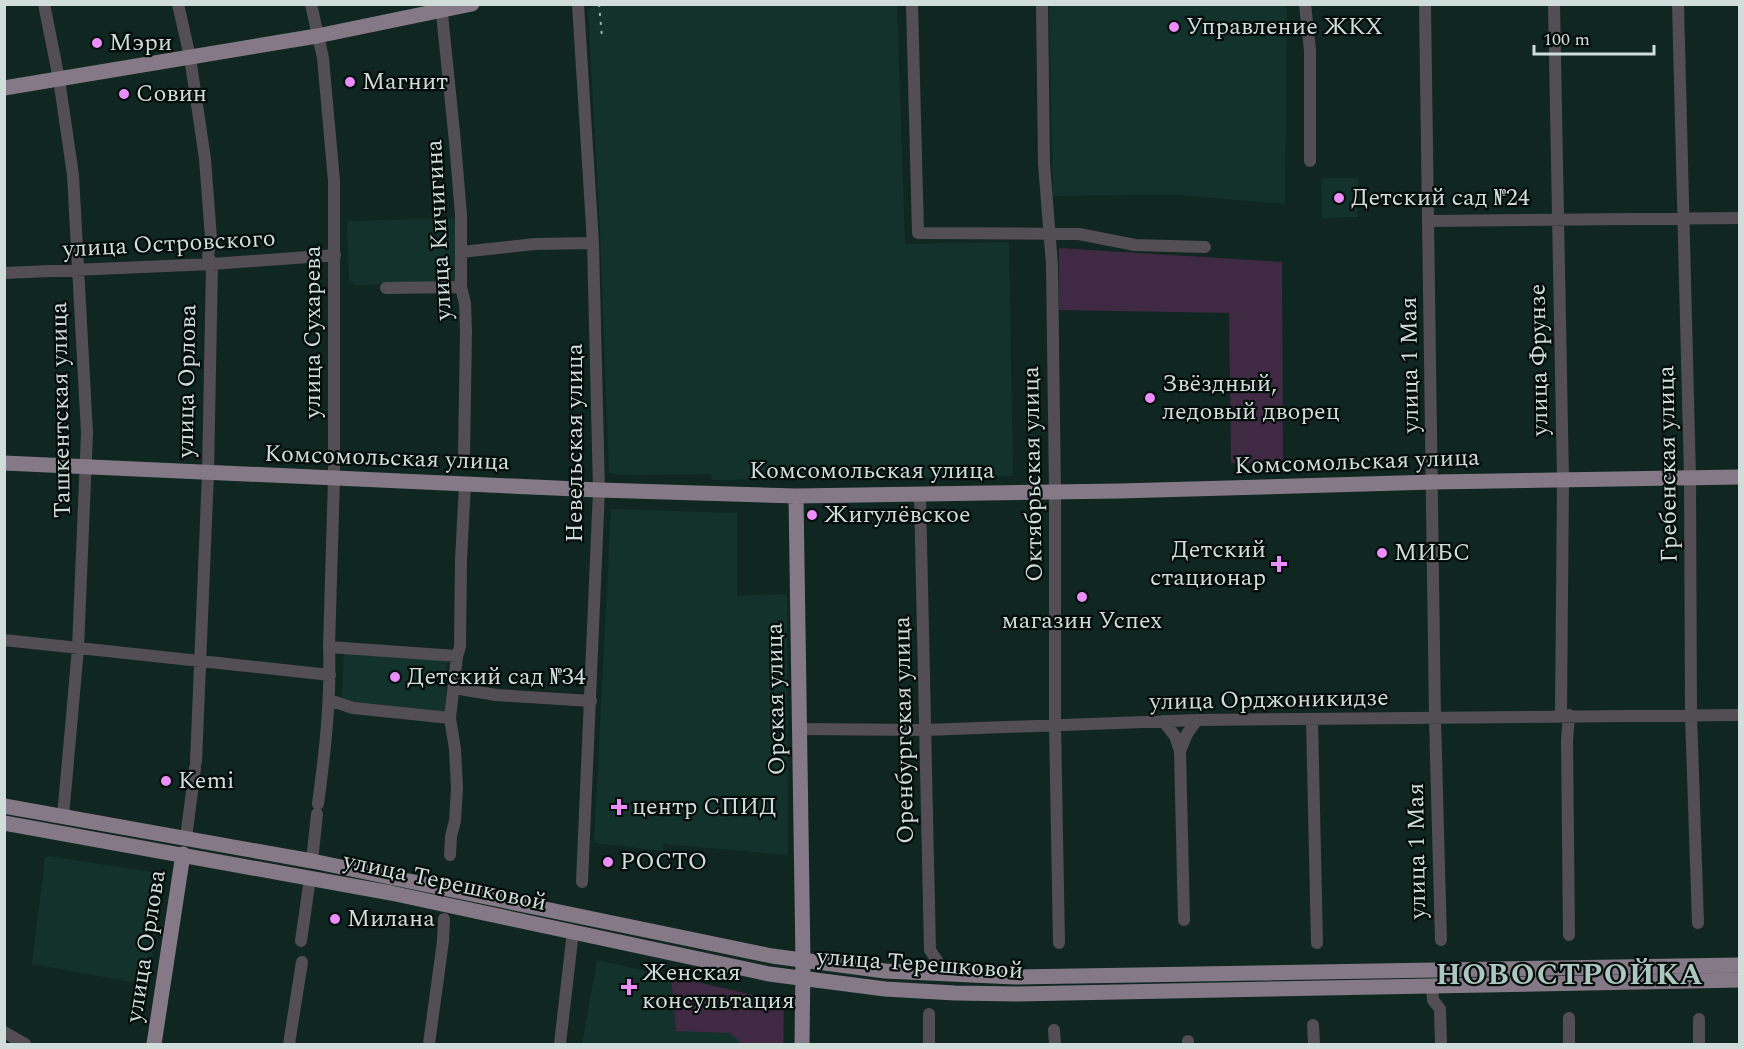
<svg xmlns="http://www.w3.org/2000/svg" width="1744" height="1049" viewBox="0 0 1744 1049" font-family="Spectral,serif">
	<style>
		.built { fill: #13322b }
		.green { fill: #402943 }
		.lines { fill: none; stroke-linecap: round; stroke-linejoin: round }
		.minor { stroke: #534d54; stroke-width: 12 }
		.major { stroke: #857987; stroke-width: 15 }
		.rail { stroke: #a3b2ad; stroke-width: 2; stroke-dasharray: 3 6; stroke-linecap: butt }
		.poi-dot { fill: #eb8dfb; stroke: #050d0a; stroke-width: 2 }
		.labels { text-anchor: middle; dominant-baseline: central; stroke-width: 4.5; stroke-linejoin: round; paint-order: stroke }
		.poi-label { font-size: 24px; fill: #d0ddd9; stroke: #050d0a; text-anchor: start }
		.street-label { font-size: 24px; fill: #d0ddd9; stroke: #050d0a }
		.district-label { font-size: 30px; font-weight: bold; letter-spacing: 1.5px; fill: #adc6bf; stroke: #050d0a }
	</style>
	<rect width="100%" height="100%" fill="#102620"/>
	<path class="built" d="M595,5h302l8,239 104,-2 4,234 -301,4 -1,-6 -88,1 -14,-2 -9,-241 -12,-222z
		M1049,5h238l-2,199 -107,-9 -125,1z
		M1321,178h37v39l-36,1z
		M455,218l2,64 -103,3 -5,-4 -2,-60z
		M611,509l126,4v83l50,-2 1,261 -124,-11 -1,7 -69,-8z
		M344,652l103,9 -2,52 -103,-11z
		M48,856l117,18 -17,111 -116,-21 13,-106z
		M597,960l187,42v42h-202z"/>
	<path class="green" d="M1059,248l223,14 1,202 -52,-1 -2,-150 -170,-3z
		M671,976l113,26 -1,42h-41l-12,-11 -54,-2z"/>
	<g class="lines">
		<path class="minor" d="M44,4l15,75 14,96 14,258 -9,215 -15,169
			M178,4l12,53 15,102 6,79 -3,18 4,8 -4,209 -12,289
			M311,4l12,54 11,123v297l-5,169c2,53 -4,105 -11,157
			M441,4l14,138 6,73v72l4,16 1,29 -2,122
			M578,4l15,239 6,247 -17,392
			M912,4l6,229 161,1 56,11 70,2
			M1042,4l2,160 8,101 3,227v232l4,219
			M1305,4l5,46v111
			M1425,4l10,715 6,221
			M1554,4l9,475 -2,236
			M1678,4l12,473 1,238 7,208
			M1429,221l311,-3
			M461,252l74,-8 58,-1
			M4,273l208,-9 123,-9
			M386,288l75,-1
			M920,495l10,455 8,12
			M4,640l326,35
			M329,647l128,9
			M454,688l42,7 95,6
			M329,700l24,8 97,10
			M1569,715l-2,25 2,195
			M1312,720l5,223
			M1163,721l12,15 5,15 4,169
			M799,729l126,1 272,-10 543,-5
			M1180,751l7,-17 10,-14
			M186,838l9,-70
			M450,855l1,-19 4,-15 2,-33 -2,-39 -5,-31 7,-62 3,-9 1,-87 4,-76
			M312,861l5,-47
			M301,941l9,-63
			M1432,986l1,14 7,9 1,35
			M929,1014v30
			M1569,1018v26
			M1699,1019v25
			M1313,1025l1,19
			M1054,1030l1,14
			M4,1032l21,12
			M1188,1041v3
			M289,1044l13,-82
			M429,1044l14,-103 1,-22
			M560,1044l13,-113"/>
		<path class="major" d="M4,88l313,-52 155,-32
			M4,463l595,27 197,6 324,-5 313,-9 307,-5
			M796,496l7,465 -1,83
			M4,806l308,55 460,95 113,15 130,6 725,-12
			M4,823l387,70 378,81 116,15 70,4 61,1 724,-14
			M154,1044l29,-190"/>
		<path class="rail" d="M599,4l3,33"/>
	</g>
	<g class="poi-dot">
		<circle cx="1174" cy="27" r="6"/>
		<circle cx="97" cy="43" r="6"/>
		<circle cx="350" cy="82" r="6"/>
		<circle cx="124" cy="94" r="6"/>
		<circle cx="1339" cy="198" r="6"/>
		<circle cx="1150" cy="398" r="6"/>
		<circle cx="812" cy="515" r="6"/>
		<circle cx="1382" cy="553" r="6"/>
		<path d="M1276 555h6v6h6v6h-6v6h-6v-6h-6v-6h6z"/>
		<circle cx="1082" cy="597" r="6"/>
		<circle cx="395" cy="677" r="6"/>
		<circle cx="166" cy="781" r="6"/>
		<path d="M616 798h6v6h6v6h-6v6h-6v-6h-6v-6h6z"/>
		<circle cx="608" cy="862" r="6"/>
		<circle cx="335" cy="919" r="6"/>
		<path d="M626 978h6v6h6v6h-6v6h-6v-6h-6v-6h6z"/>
	</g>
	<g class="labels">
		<g class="poi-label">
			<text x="1186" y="27">Управление ЖКХ</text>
			<text x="109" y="43">Мэри</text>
			<text x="362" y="82">Магнит</text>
			<text x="136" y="94">Совин</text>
			<text x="1351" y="198">Детский сад №24</text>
			<text x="1162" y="384">Звёздный,<tspan x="1162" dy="28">ледовый дворец</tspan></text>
			<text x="824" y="515">Жигулёвское</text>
			<text x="1266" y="550" text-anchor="end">Детский<tspan x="1266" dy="28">стационар</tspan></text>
			<text x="1394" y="553">МИБС</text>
			<text x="1082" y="621" text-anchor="middle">магазин Успех</text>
			<text x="407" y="677">Детский сад №34</text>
			<text x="178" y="781">Kemi</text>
			<text x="632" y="807">центр СПИД</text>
			<text x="620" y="862">РОСТО</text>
			<text x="347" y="919">Милана</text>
			<text x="642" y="973">Женская<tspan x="642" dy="28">консультация</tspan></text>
		</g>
		<g class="street-label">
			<text transform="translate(439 230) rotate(-93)">улица Кичигина</text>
			<text transform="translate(169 244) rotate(-3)">улица Островского</text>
			<text transform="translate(313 332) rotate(-90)">улица Сухарева</text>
			<text transform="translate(1539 360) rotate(-91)">улица Фрунзе</text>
			<text transform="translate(1410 365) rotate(-91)">улица 1 Мая</text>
			<text transform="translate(187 381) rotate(-89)">улица Орлова</text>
			<text transform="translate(61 410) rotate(-91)">Ташкентская улица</text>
			<text transform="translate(575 443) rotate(-90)">Невельская улица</text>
			<text transform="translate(387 458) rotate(2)">Комсомольская улица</text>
			<text transform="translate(1357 462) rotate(-2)">Комсомольская улица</text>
			<text transform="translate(1668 464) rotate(-91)">Гребенская улица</text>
			<text x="872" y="471">Комсомольская улица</text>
			<text transform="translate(1033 474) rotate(-91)">Октябрьская улица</text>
			<text transform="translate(776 699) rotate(-91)">Орская улица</text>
			<text transform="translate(1269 700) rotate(-1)">улица Орджоникидзе</text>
			<text transform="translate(904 730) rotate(-91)">Оренбургская улица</text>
			<text transform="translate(1417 851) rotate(-91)">улица 1 Мая</text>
			<text transform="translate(445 882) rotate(12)">улица Терешковой</text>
			<text transform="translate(146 946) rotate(-81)">улица Орлова</text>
			<text transform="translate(920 964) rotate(4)">улица Терешковой</text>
		</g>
		<g class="district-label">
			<text x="1570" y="975">НОВОСТРОЙКА</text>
		</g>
	</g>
	<rect width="1744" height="1049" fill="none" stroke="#d0ddd9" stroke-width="12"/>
	<path d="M1534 45v9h120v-9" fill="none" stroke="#d0ddd9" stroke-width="3"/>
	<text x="1543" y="45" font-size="18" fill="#d0ddd9" stroke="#050d0a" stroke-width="4.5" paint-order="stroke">100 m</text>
</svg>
